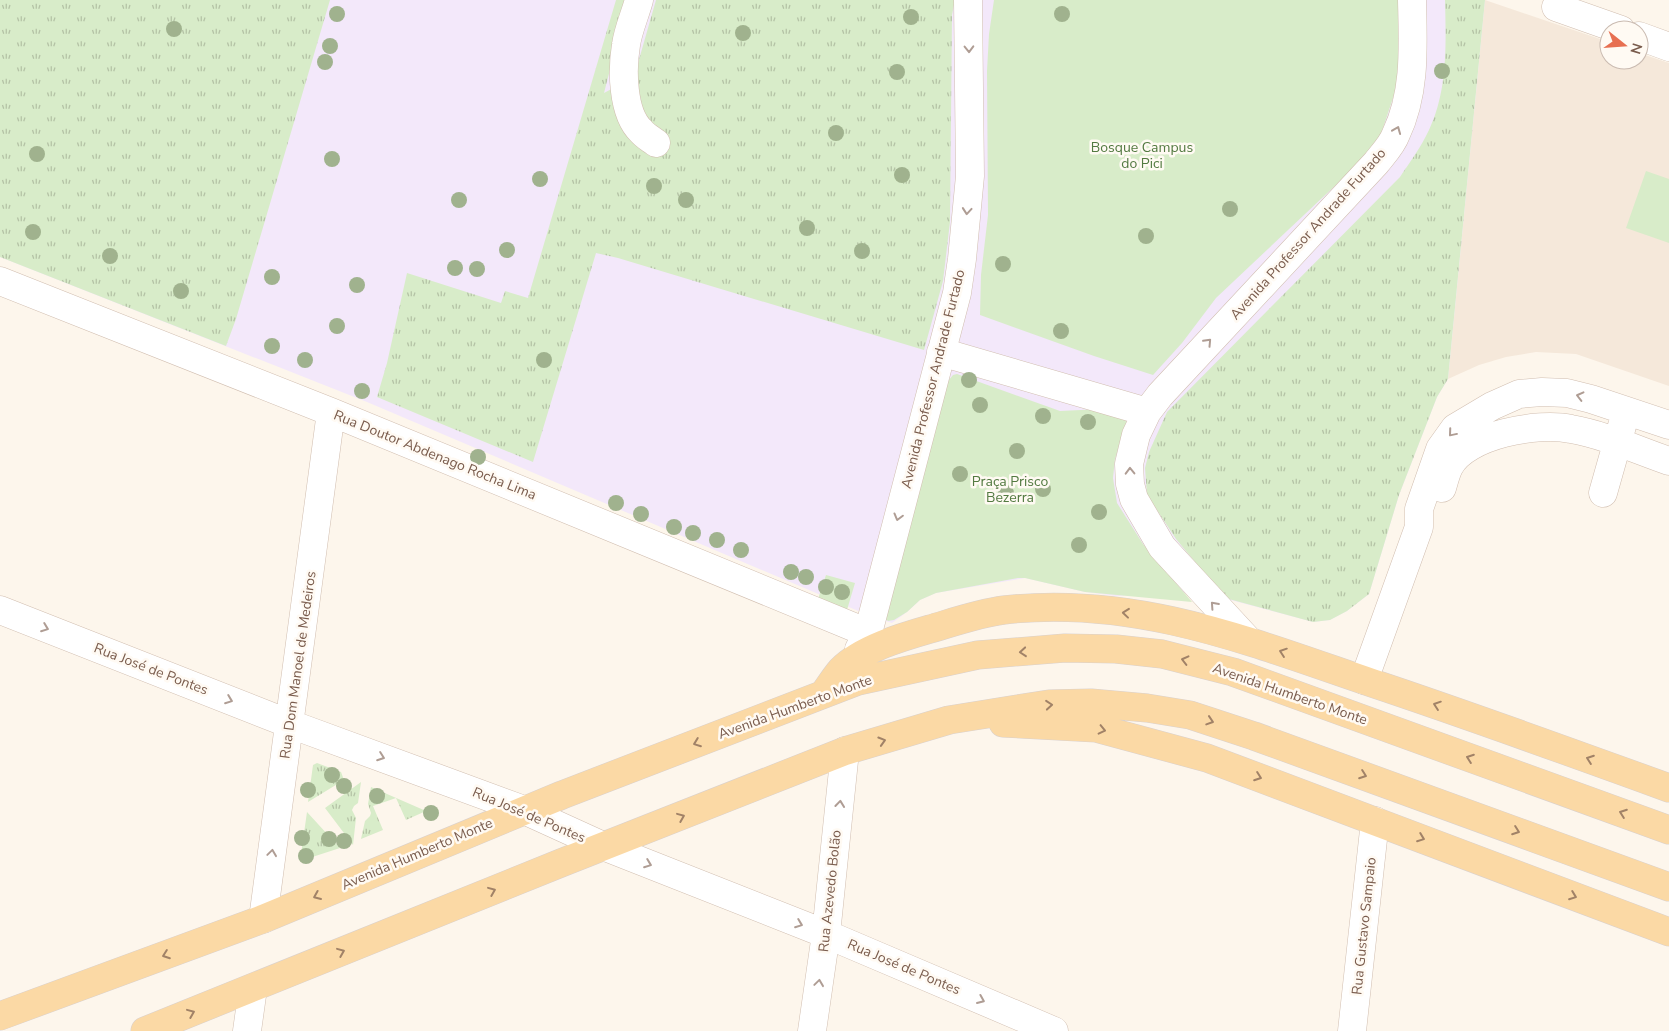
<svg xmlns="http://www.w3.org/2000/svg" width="1669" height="1031" viewBox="0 0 1669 1031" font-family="'Nunito Sans',sans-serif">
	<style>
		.residential { fill: #f5e8da }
		.education { fill: #f3e8fa }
		.grass { fill: url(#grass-tufts) }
		.green { fill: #d8ecc9 }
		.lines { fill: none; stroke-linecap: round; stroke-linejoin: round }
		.minor-casing { stroke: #d1beb0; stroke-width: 29 }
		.major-casing { stroke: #dad1cd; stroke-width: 29 }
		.minor { stroke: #fff; stroke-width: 28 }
		.major { stroke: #fbd9a5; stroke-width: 28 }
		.tree { fill: #a0b28e }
		.oneway { stroke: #af9d94 }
		.oneway2 { stroke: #a18267 }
		.labels { text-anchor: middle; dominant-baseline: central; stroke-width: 5; stroke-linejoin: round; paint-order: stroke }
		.park-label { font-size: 14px; fill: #537a41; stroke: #fffaf3 }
		.street-label { font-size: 14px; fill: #7a5c4d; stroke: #fffaf3 }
	</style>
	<defs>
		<pattern id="grass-tufts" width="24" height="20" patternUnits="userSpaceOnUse" patternTransform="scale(1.25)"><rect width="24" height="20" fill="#d8ecc9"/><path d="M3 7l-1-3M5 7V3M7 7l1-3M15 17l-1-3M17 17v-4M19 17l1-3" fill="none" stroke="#b4c2a5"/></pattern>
	</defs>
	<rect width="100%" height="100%" fill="#fdf6ec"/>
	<path class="residential" d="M1485,0l124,42v18h30v-7l30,10v323l-93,-32 -40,-2 -30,5 -27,8 -31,14z"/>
	<path class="education" d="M0,0h1485l-37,379 -11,18 -38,98 -30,99 -22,17 -17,9 -17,2 -113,-30 -84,4 -31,-4 -60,-14 -89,15 -16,7 -13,12 -15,11 -22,-7 -503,-214 -367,-145z"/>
	<path class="grass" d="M0,0h330l-94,319 -10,27 -226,-89z
		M616,0h12l-24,93 30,-16 22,-77h299l-3,15 -2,207 -7,59 -19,69 -306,-92 -22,-5 -63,209 -156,-65 10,-34 20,-90 94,30 4,-12 23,7z
		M1445,0h40l-37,379 -11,18 -38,98 -30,99 -22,17 -17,9 -17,2 -88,-24 -49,-59 -29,-44 -2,-27 4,-16 18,-40 233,-235c10,-15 21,-30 29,-47 19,-40 17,-87 16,-130z
		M317,763l24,9 3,8 -36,22 5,-37z
		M361,782l-3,21 -4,3 -2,4 4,8 -3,27 -28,-37z
		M371,787l55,24 -20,9 -10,-22 -23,8 10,24 -22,9 4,-18 5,-5 1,-3 -3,-9z
		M307,812l33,36 -40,13z"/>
	<path class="green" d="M994,0h408v38l-5,48 -18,54 -23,26 -140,132 -34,45 -29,32 -59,-19 -114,-41 1,-40 7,-60 -1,-144 2,-37z
		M1646,171l23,8v64l-43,-15z
		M957,374l103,37 42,-2 14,4 11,9 -12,37 -2,19 4,25 26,41 49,58 -107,-10 -60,-14h-7l-82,15 -16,7 -13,12 -13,8 -6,1 -4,-3 32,-127 32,-110 5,-6z
		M826,575l29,8 -8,27 -29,-11z"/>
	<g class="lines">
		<g class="minor-casing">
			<path id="minor" d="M639,0c-4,15 -11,30 -13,45 -4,24 -4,68 15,86 4,5 10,8 15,12
				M1556,7l65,23
				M1639,36l30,11
				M0,281l331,131 537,221
				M941,352l206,60
				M1442,488c2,-7 4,-15 7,-21 17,-33 90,-45 122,-38 34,6 66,21 98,32
				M1603,493l19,-67
				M0,610l290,114 234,86 79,36 223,88 228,97
				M1248,640l-86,-93 -28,-48 -4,-15 -1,-20 7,-29 11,-23 13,-17 216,-232c7,-9 16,-18 20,-29 20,-42 17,-88 16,-134
				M859,649l9,-16 5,-19 84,-321 5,-34 8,-83 -2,-176
				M1364,680l55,-153v-18l21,-60 15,-21 37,-22 27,-12 23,-2 25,1 24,6 78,26
				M263,919l68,-507
				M247,1031l6,-43
				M812,1031l14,-97 19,-183
				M1352,1031l23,-210"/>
		</g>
		<g class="major-casing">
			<path id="major" d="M825,692c5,-7 10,-15 16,-22 20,-21 61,-33 89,-41 24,-7 50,-16 74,-19 132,-15 247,32 368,73 99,33 198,69 297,105
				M1003,723l93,5 111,30 462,174
				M0,1016l263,-97 299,-124 296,-114 120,-26 87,-7 51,1 46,5 71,18 436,158
				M145,1031l416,-168 284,-112 104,-31 100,-16 42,-1 56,5 43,7 64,21 415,151"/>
		</g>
		<use href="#minor" class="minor"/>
		<use href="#major" class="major"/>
	</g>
	<g class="tree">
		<circle cx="337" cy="14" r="8"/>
		<circle cx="1062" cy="14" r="8"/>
		<circle cx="911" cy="17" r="8"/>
		<circle cx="174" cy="29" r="8"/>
		<circle cx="743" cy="33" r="8"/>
		<circle cx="330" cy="46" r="8"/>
		<circle cx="325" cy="62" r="8"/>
		<circle cx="1442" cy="71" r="8"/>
		<circle cx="897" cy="72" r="8"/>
		<circle cx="836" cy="133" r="8"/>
		<circle cx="37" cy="154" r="8"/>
		<circle cx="332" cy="159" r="8"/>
		<circle cx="902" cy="175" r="8"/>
		<circle cx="540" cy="179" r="8"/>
		<circle cx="654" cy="186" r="8"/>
		<circle cx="459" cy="200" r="8"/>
		<circle cx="686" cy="200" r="8"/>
		<circle cx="1230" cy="209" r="8"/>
		<circle cx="807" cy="228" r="8"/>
		<circle cx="33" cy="232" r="8"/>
		<circle cx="1146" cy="236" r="8"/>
		<circle cx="507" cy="250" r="8"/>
		<circle cx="862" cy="251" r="8"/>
		<circle cx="110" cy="256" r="8"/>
		<circle cx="1003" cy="264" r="8"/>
		<circle cx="455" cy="268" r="8"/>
		<circle cx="477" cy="269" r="8"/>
		<circle cx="272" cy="277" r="8"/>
		<circle cx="357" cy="285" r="8"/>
		<circle cx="181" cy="291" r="8"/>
		<circle cx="337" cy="326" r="8"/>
		<circle cx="1061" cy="331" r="8"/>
		<circle cx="272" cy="346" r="8"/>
		<circle cx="305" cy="360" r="8"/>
		<circle cx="544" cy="360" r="8"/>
		<circle cx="969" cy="380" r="8"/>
		<circle cx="362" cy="391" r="8"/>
		<circle cx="980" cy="405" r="8"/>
		<circle cx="1043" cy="416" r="8"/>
		<circle cx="1088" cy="422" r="8"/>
		<circle cx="1017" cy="451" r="8"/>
		<circle cx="478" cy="457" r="8"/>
		<circle cx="960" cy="474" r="8"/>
		<circle cx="1043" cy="489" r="8"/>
		<circle cx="1006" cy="493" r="8"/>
		<circle cx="616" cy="503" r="8"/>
		<circle cx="1099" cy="512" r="8"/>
		<circle cx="641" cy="514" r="8"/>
		<circle cx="674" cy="527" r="8"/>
		<circle cx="693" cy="533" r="8"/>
		<circle cx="717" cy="540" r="8"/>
		<circle cx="1079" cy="545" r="8"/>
		<circle cx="741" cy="550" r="8"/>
		<circle cx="791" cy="572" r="8"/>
		<circle cx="806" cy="577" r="8"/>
		<circle cx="826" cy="587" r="8"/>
		<circle cx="842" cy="592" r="8"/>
		<circle cx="332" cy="775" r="8"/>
		<circle cx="344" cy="786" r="8"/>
		<circle cx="308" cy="790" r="8"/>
		<circle cx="377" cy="796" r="8"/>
		<circle cx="431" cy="813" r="8"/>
		<circle cx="302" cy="838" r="8"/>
		<circle cx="329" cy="839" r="8"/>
		<circle cx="344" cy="841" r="8"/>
		<circle cx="306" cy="856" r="8"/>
	</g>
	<defs><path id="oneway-chevron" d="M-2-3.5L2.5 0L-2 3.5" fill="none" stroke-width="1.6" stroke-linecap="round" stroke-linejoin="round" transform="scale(1.25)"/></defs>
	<g class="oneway">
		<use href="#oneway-chevron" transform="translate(969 49) rotate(89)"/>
		<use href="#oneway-chevron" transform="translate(1397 130) rotate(-68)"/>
		<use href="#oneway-chevron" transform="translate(967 211) rotate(95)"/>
		<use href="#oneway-chevron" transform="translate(1208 342) rotate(-47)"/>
		<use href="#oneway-chevron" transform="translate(1580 396) rotate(-166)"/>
		<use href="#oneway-chevron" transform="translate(1452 433) rotate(130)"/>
		<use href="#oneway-chevron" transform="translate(1130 471) rotate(-91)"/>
		<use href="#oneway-chevron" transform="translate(898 517) rotate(105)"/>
		<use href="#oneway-chevron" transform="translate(1214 605) rotate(-132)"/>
		<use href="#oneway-chevron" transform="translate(45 628) rotate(21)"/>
		<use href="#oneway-chevron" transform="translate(229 700) rotate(21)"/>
		<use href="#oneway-chevron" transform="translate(381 757) rotate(20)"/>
		<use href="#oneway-chevron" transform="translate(840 804) rotate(-84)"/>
		<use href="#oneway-chevron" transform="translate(272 853) rotate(-82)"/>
		<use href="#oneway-chevron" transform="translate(648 864) rotate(21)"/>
		<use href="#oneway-chevron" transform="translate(799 924) rotate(21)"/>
		<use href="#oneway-chevron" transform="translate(819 983) rotate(-82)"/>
		<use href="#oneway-chevron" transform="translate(981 1000) rotate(23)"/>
	</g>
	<g class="oneway2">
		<use href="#oneway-chevron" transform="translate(1126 613) rotate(-174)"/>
		<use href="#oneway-chevron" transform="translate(1023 652) rotate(175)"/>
		<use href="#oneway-chevron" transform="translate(1283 652) rotate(-161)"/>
		<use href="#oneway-chevron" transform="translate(1185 660) rotate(-166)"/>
		<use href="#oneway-chevron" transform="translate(1049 705) rotate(-5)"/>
		<use href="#oneway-chevron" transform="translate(1437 705) rotate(-161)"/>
		<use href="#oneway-chevron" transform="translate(1210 721) rotate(18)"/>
		<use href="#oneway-chevron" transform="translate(1102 730) rotate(13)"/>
		<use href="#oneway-chevron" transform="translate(882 741) rotate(-17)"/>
		<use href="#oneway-chevron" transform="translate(697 743) rotate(159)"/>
		<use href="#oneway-chevron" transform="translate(1470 758) rotate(-160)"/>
		<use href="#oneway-chevron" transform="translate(1590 759) rotate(-160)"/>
		<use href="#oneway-chevron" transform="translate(1363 775) rotate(20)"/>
		<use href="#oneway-chevron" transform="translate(1258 777) rotate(20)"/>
		<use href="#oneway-chevron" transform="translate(1623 813) rotate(-160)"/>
		<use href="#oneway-chevron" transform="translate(681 817) rotate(-22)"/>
		<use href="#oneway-chevron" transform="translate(1516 831) rotate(20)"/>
		<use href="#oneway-chevron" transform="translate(1421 838) rotate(21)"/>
		<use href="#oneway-chevron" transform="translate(492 891) rotate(-22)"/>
		<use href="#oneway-chevron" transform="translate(317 896) rotate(157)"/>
		<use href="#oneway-chevron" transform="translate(1573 896) rotate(21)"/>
		<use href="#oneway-chevron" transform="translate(341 952) rotate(-22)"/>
		<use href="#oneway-chevron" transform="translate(166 955) rotate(160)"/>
		<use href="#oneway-chevron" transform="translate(191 1013) rotate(-22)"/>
	</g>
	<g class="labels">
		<g class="park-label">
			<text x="1142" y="147">Bosque Campus<tspan x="1142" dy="16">do Pici</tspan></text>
			<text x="1010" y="481">Praça Prisco<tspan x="1010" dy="16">Bezerra</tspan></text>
		</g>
		<g class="street-label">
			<text transform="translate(1308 234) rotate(-48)">Avenida Professor Andrade Furtado</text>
			<text transform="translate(933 379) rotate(-76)">Avenida Professor Andrade Furtado</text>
			<text transform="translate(435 455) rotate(22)">Rua Doutor Abdenago Rocha Lima</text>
			<text transform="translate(298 665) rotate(-82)">Rua Dom Manoel de Medeiros</text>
			<text transform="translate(151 669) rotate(21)">Rua José de Pontes</text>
			<text transform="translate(1290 694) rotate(19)">Avenida Humberto Monte</text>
			<text transform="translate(795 707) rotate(-20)">Avenida Humberto Monte</text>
			<text transform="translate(529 815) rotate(23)">Rua José de Pontes</text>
			<text transform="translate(417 854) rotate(-23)">Avenida Humberto Monte</text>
			<text transform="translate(830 891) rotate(-84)">Rua Azevedo Bolão</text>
			<text transform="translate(1364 926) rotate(-84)">Rua Gustavo Sampaio</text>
			<text transform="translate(904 967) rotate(23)">Rua José de Pontes</text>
		</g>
	</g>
	<g transform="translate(1624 45) rotate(107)"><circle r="24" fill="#fffaf3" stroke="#cabbb1"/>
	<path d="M0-4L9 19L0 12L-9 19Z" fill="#e76f51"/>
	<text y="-8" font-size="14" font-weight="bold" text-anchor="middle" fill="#7a5c4d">N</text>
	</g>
</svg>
